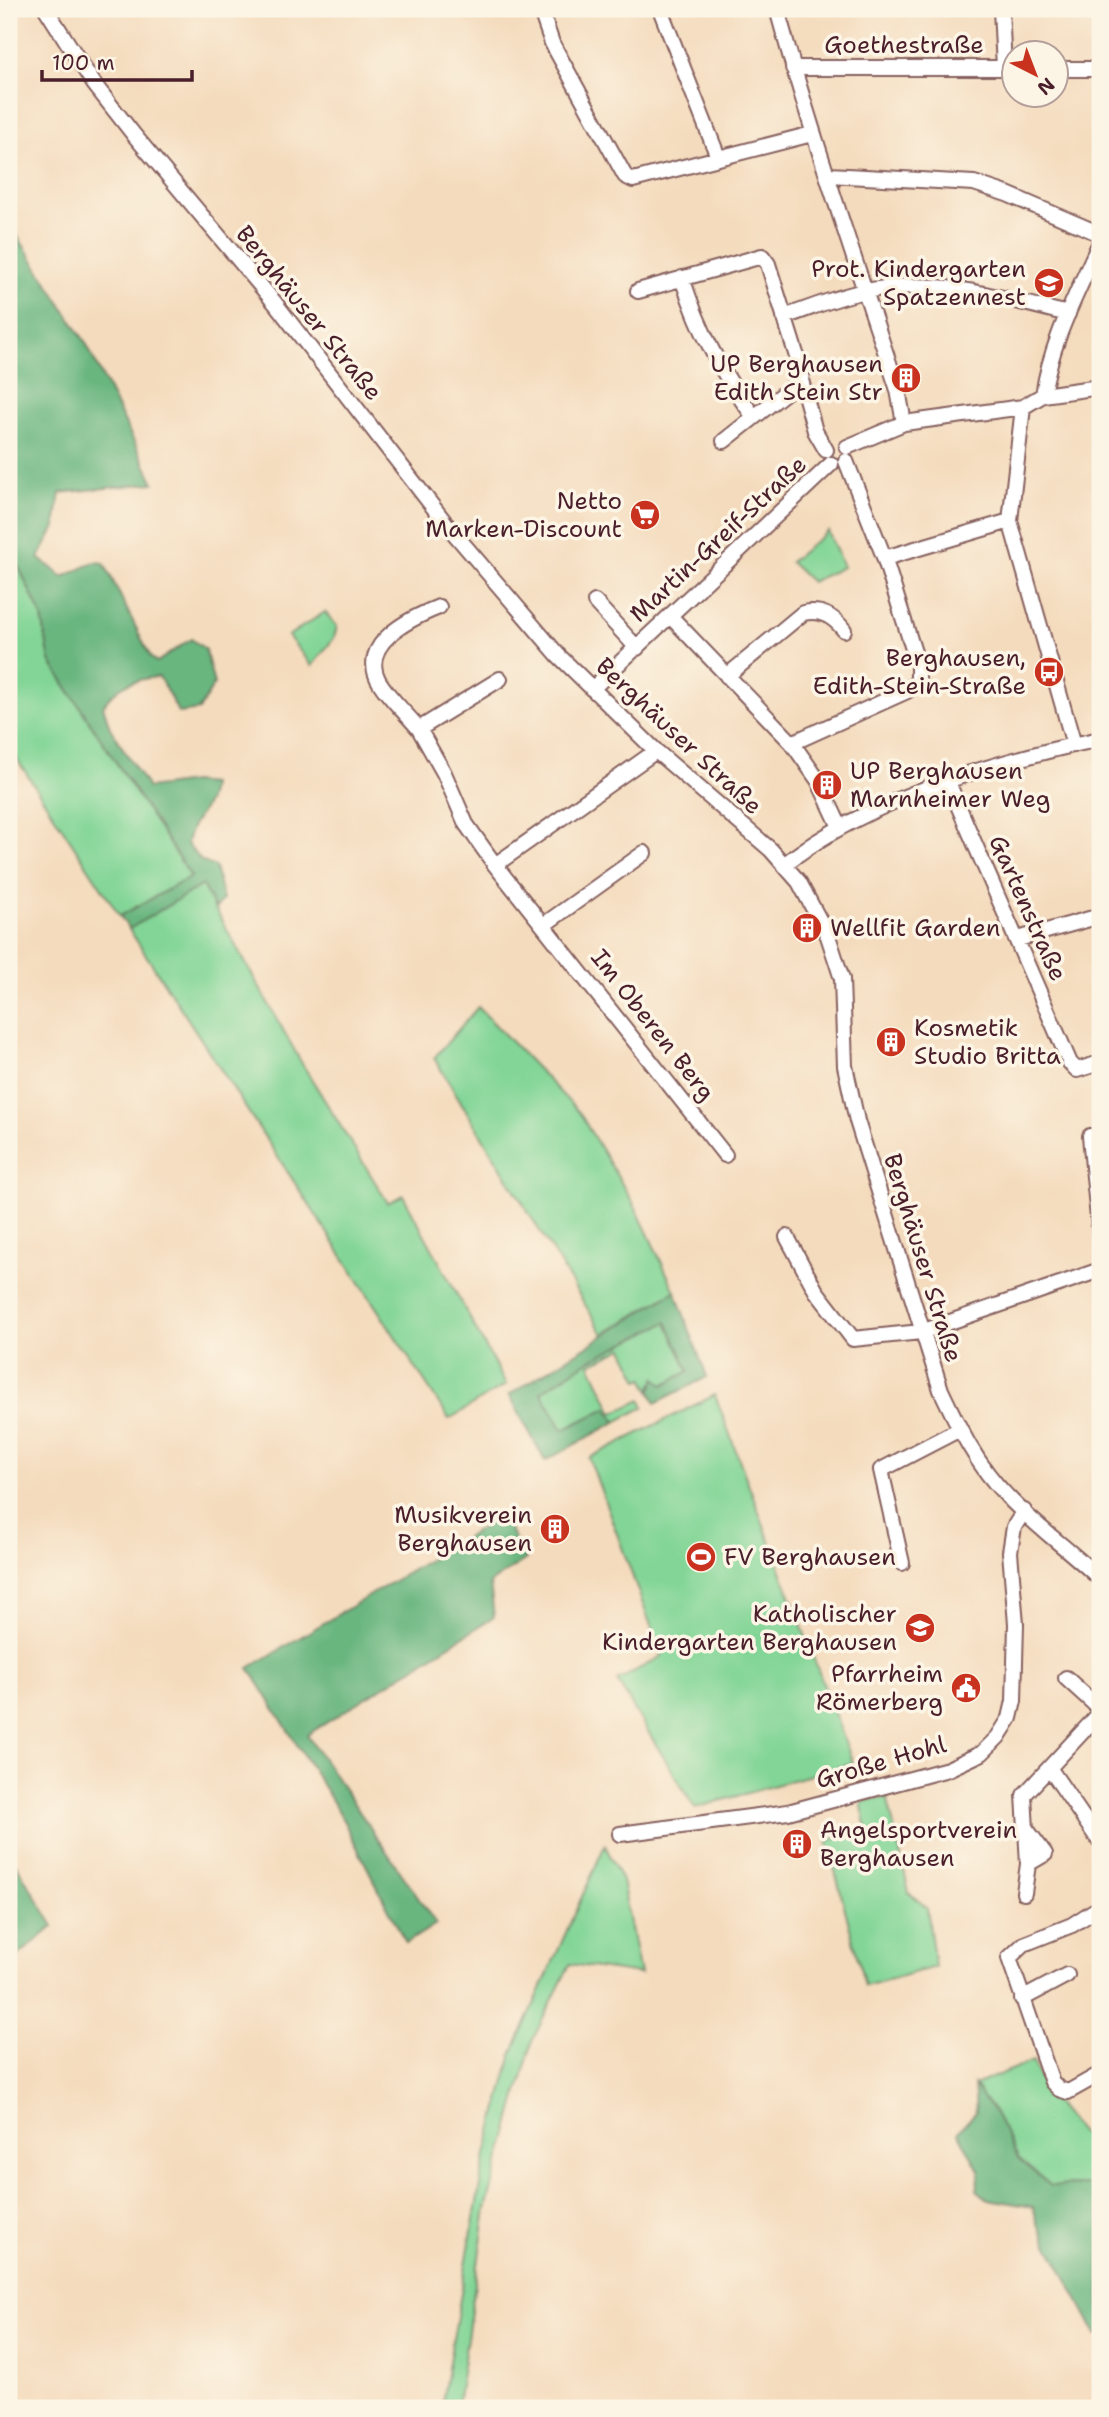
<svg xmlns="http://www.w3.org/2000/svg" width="1109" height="2417" viewBox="0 0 1109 2417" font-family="'Shantell Sans',sans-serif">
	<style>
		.green { fill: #82d596; stroke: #667a60; stroke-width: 2 }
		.forest { fill: #69b67f; stroke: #5a6a55; stroke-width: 2 }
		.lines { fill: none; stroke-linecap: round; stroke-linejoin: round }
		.minor-casing { stroke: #86615e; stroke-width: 18 }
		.minor { stroke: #fff; stroke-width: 14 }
		.labels { text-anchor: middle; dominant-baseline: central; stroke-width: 7; stroke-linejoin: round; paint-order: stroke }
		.street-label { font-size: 24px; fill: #4a1f2b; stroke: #fcf5e5 }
		.poi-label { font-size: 24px; fill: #4a1f2b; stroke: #fcf5e5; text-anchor: end }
	</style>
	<rect width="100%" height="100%" fill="#fcf5e5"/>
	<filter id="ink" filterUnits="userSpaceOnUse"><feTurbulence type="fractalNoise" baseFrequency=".0143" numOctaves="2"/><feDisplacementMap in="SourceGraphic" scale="14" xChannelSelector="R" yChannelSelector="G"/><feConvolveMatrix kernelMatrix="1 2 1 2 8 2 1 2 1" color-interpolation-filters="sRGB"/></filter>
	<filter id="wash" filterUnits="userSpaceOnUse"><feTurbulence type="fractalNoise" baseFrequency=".00686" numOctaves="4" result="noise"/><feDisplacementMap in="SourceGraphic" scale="28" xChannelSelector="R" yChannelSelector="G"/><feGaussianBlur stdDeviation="1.57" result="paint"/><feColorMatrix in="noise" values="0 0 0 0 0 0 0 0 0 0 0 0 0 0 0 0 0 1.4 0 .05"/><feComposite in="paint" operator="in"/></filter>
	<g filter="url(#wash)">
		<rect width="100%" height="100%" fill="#f4dbbd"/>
		<path class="green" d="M828,531l15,36 -32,15 -21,-20z
			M9,546l33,71 8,44 141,216 -71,39 -111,-169z
			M325,612l12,14 -3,12 -22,28 -24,-30z
			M202,885l99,177 87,141 15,-8 103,190 -57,34 -320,-490z
			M478,1007l101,105 56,94 40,85 -72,43 -169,-276z
			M667,1322l22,50 -26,13 -11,-1 -2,7 -7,-13 -4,2 -16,-32 -33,16 23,49 28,-13 3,7 -28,15 -9,-14 -44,22 -22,-38 49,-32z
			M715,1395l138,368 -158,45 -78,-127 45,-25 -73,-198z
			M887,1796l22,97 18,15 8,59 -70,19 -38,-146 40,-11 -6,-27z
			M605,1845l17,36 18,93 -70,-10 -37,75 -47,170 -29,197 14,2h-30l43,-246 28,-108z
			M1033,2061l11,28 56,67v24l-12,5 -37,1 -33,-28 -22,-43 -22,-30z"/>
		<path class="forest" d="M9,223l77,120 68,140 -94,10 -5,34 -16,31 24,19 32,-15 9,1 47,95 6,4 34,-23 14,10 9,35 -15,26 -20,3 -20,-36c-26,2 -42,8 -56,29l7,22 38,60 44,-6 19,2c-2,30 -19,30 -24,60l14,17 14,6 8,33 -8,9 -13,-24 -73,44 -9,-13 71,-39 -141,-216 -8,-44 -33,-71v-19l5,-6 -5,-20z
			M675,1291l32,86 -51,26 -6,-12 6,-13 7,7 26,-14 -22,-49 -77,38 -49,32 22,38 44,-22 9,14 -71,39 -36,-66z
			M502,1516l24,43 -36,24 4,34 -187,118 129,189 -30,19 -68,-133 -89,-142z
			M9,1853l45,73 -45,37z
			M974,2085l22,30 22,43 33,28 37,-1 12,-5v154l-3,1 -58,-108 -6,-20 -45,-8 -11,-9 3,-18 -22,-40 18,-20z"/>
	</g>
	<g filter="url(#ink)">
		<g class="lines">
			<g class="minor-casing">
				<path id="minor" d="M46,9l48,75 40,51 141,168 172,222 111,130 98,96 115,99 28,32 29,54 14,43 3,87 12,55 84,269c18,38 36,76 66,106 28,30 63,54 93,83
					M544,9l-2,5 10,29 73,133 8,4 179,-46
					M660,9l58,148
					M777,9c35,128 79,254 121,381l6,33
					M1001,9l3,59
					M793,68h221
					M1056,69h44
					M829,175l145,8 33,11 93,40
					M682,278c18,54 38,93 72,139
					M638,291l124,-35 6,8 34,109 -1,7 14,51 11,19
					M784,317c27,-9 54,-21 82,-26 70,-14 134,6 202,23
					M1043,395c8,-54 35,-103 57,-153
					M1023,407l-13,114 64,224
					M724,441l77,-61
					M847,447l57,-24 119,-16 20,-12 57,-8
					M885,558l125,-37
					M595,602l42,46
					M439,607c-28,11 -83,37 -59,76 10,16 27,31 39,46l81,-50
					M671,617l121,126 115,-52 11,-10v-16l-34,-108 -38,-96
					M727,676l76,-63c18,-4 30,3 41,17
					M592,689l239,-225
					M419,729l25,44 22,51 29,41
					M792,743l26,37 22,47
					M656,751l-161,114 230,290
					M947,780l123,283 7,7 23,-7
					M785,864c84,-66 212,-103 315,-125
					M545,924l99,-71
					M1018,939l82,-23
					M1090,1136l10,103
					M787,1237l29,54 37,48 68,-7 179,-62
					M902,1563l-21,-93 79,-41
					M1066,1678l34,31
					M1050,1769l50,73
					M1027,1830l18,24 -17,10
					M620,1834l168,-22 160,-43 34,-16 16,-16 12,-19 4,-17 2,-77 -6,-72 4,-25 10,-16
					M1024,1893l4,-29 -4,-69 76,-82
					M1100,1907l-28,18 -48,19 -15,14 43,124 7,7 9,3 32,-18
					M1022,1999l45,-24"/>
			</g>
			<use href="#minor" class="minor"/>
		</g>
	</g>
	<defs>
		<g id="school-disc" transform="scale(1.575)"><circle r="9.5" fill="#c8321e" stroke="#fcf5e5"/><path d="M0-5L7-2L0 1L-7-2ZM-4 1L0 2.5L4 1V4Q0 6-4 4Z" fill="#fff"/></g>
		<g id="building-disc" transform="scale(1.575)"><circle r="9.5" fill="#c8321e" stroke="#fcf5e5"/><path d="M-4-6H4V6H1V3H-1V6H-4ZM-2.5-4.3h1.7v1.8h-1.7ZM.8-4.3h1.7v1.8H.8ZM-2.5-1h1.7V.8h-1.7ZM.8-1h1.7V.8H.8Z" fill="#fff"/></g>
		<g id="supermarket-disc" transform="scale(1.575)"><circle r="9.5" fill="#c8321e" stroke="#fcf5e5"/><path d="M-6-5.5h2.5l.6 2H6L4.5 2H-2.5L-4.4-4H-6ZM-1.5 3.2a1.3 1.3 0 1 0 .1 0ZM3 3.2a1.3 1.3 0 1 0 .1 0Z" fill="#fff"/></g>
		<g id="bus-disc" transform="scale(1.575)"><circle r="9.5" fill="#c8321e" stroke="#fcf5e5"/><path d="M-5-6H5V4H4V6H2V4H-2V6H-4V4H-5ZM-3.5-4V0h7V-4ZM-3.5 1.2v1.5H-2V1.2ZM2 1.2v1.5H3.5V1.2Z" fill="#fff"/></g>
		<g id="stadium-disc" transform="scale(1.575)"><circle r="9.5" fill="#c8321e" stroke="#fcf5e5"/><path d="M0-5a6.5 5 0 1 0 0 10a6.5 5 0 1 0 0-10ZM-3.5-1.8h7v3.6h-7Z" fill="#fff"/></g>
		<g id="civic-disc" transform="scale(1.575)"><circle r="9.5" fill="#c8321e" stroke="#fcf5e5"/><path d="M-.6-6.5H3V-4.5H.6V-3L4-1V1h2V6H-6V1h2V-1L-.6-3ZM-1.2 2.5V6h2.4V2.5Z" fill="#fff"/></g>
	</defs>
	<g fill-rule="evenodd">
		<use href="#school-disc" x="1049" y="283"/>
		<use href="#building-disc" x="906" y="378"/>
		<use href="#supermarket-disc" x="645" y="515"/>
		<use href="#bus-disc" x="1049" y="672"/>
		<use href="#building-disc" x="827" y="785"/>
		<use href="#building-disc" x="807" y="928"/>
		<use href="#building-disc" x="891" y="1042"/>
		<use href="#building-disc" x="555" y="1529"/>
		<use href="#stadium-disc" x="701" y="1557"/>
		<use href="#school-disc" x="920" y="1628"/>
		<use href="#civic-disc" x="966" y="1688"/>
		<use href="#building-disc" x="797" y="1844"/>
	</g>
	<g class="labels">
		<g class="street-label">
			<text x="904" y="45">Goethestraße</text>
			<text transform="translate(309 313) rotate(51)">Berghäuser Straße</text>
			<text transform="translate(718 539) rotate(-43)">Martin-Greif-Straße</text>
			<text transform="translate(679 736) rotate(43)">Berghäuser Straße</text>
			<text transform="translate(1028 908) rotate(66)">Gartenstraße</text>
			<text transform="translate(653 1025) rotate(52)">Im Oberen Berg</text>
			<text transform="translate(923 1258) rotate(73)">Berghäuser Straße</text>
			<text transform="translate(881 1762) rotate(-16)">Große Hohl</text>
		</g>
		<g class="poi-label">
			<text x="1026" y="269">Prot. Kindergarten<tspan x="1026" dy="28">Spatzennest</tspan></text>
			<text x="883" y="364">UP Berghausen<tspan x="883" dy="28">Edith Stein Str</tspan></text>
			<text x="622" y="501">Netto<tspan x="622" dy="28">Marken-Discount</tspan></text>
			<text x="1026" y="658">Berghausen,<tspan x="1026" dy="28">Edith-Stein-Straße</tspan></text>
			<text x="850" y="771" text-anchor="start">UP Berghausen<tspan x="850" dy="28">Marnheimer Weg</tspan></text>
			<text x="830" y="928" text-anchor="start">Wellfit Garden</text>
			<text x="914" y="1028" text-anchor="start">Kosmetik<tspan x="914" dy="28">Studio Britta</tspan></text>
			<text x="532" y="1515">Musikverein<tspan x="532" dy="28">Berghausen</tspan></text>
			<text x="724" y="1557" text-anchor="start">FV Berghausen</text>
			<text x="897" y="1614">Katholischer<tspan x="897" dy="28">Kindergarten Berghausen</tspan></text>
			<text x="943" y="1674">Pfarrheim<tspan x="943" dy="28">Römerberg</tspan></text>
			<text x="820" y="1830" text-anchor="start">Angelsportverein<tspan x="820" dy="28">Berghausen</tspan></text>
		</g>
	</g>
	<rect width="1109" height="2417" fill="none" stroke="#fcf5e5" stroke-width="35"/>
	<g transform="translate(1035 74) rotate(138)"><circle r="33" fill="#fcf5e5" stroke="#b59f9b" stroke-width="2"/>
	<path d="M0-5L12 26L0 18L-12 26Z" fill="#c8321e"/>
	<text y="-10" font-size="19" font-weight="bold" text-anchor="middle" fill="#4a1f2b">N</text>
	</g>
	<path d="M42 70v10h150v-10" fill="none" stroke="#4a1f2b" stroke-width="3.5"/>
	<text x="52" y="70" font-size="21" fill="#4a1f2b" stroke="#fcf5e5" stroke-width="5" paint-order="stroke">100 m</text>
</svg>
